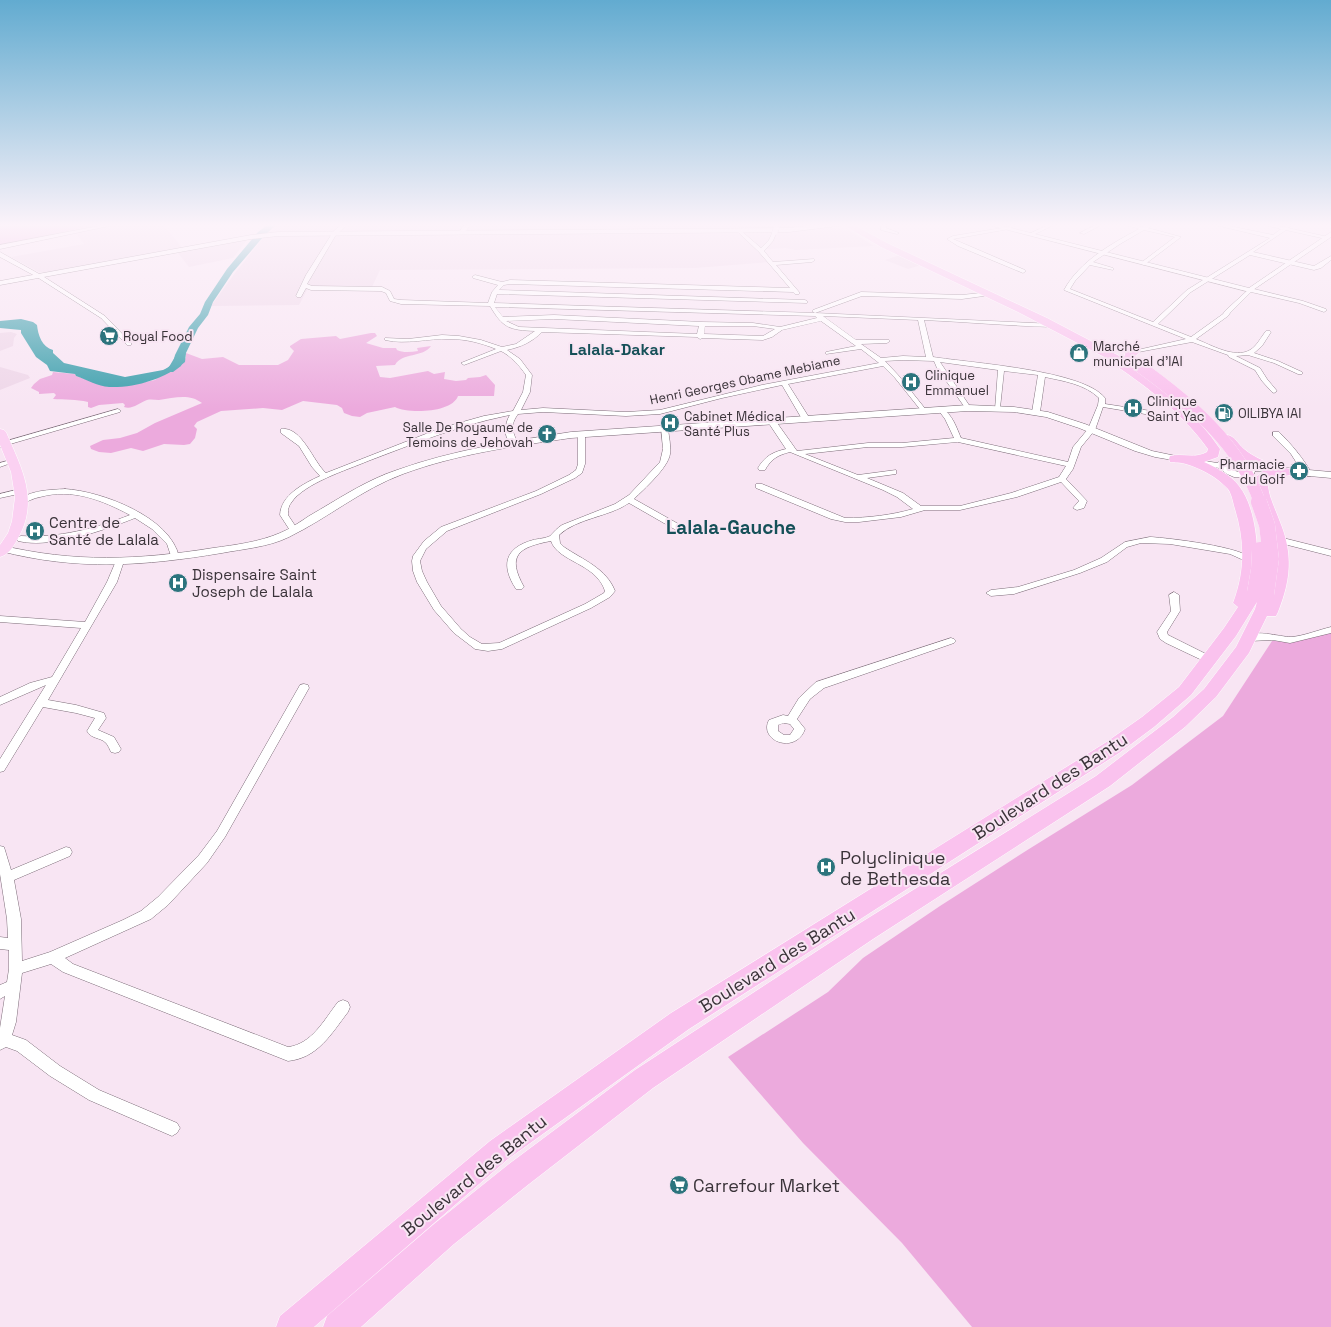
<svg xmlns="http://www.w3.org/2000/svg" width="1331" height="1327" viewBox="0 0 1331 1327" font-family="'Space Grotesk',sans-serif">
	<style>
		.built { fill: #eed6e8 }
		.green { fill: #ecaadd }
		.water { fill: #399eab }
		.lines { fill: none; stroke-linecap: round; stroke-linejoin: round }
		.river { fill: #399eab; fill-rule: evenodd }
		.minor-casing { stroke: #7c6c78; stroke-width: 1 }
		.tertiary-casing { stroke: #7c6c78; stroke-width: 1 }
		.secondary-casing { stroke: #7c6c78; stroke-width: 1 }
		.primary-casing { stroke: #fff; stroke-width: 1 }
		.trunk-casing { stroke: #fff; stroke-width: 1 }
		.minor { fill: #fff; fill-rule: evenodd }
		.tertiary { fill: #fff; fill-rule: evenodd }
		.secondary { fill: #fff; fill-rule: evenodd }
		.primary { fill: #fbd1f2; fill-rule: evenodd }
		.trunk { fill: #fac2ee; fill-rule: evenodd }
		.minor-bridge-casing { stroke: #7c6c78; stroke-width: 6; stroke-linecap: butt }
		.trunk-bridge-far1-casing { stroke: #fff; stroke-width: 12; stroke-linecap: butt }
		.trunk-bridge-casing { stroke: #fff; stroke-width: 16; stroke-linecap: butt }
		.minor-bridge { stroke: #fff; stroke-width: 5.5 }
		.trunk-bridge-far1 { stroke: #fac2ee; stroke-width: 12 }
		.trunk-bridge { stroke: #fac2ee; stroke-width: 16 }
		.labels { text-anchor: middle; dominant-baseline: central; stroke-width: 4; stroke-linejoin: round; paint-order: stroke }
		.far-poi-label { font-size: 13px; fill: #3a3339; stroke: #f8e5f3; text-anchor: start }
		.far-street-label { font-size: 13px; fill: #3a3339; stroke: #f8e5f3 }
		.poi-label { font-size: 15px; fill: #3a3339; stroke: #f8e5f3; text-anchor: start }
		.far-district-label { font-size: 16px; font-weight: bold; fill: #155058; stroke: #f8e5f3 }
		.near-street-label { font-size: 18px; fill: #3a3339; stroke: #f8e5f3 }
		.near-poi-label { font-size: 18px; fill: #3a3339; stroke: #f8e5f3; text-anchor: start }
		.district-label { font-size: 19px; font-weight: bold; fill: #155058; stroke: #f8e5f3 }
	</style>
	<rect width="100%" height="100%" fill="#f8e5f3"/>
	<path class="built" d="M126,223h36l20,25 -135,25 -8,-1 -28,-15 73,-13 -8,-11z
		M280,223h429l21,3 13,-3h85l5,5 17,3 24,15 -79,4 -9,-2 -30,2 13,12 -74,6 -315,2 -9,19 -64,1 -8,15 -88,1 24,-33 32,-40z
		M247,240l-14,18 -44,9 -11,-14z
		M900,255l21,10 -13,4 -23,-9z
		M11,332l6,2 -3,4 -1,8 -13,5v-18z
		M0,367l28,8 2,3 -30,12z"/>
	<path class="green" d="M0,223h104l-104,23z
		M371,333h4l2,3 -11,7 17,5h13l1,2c6,3 14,2 21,1l-1,-3 14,-2c-8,12 -29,6 -36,19l-19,1 4,11 10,1 38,-7 6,3 11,-2 -1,7 12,2 10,-1 2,-2 12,-1 6,-2 9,10 -1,11h-36c-6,17 -50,18 -63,11l-28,6 -7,4 -8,-1 -8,-3 -2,-5 -5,-3 -34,-4 -21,9 -19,-2 -42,3 -24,11 -3,4 3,3 -2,9 -5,6 -6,1 -20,-1 -21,7 -12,-3 -20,5 -12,-1 -8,-3 -1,-3 13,-6 17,-2 17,-5 18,-10 47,-20c-13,-10 -28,-5 -43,-3 -4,0 -8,-1 -12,0 -8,3 -15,10 -23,7l1,-2 -2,-2 -24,2 -8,3 -3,-1v-5c-12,-3 -23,-2 -35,-3l3,-4 -2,-2 -15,1v-2l-8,-4 3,-4 6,-5 12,-4 1,-3 22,2 1,2 33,11 22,-2 24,-5 31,-22v-5l16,6 21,-2 16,8h39l10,-5 6,-9 -4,-4v-1l11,-7 35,-3 4,3z
		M1331,632v695h-359l-70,-84 -99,-100 -75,-86 100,-65 35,-34 77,-52 89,-57 103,-64 91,-69 49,-75c21,1 39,-3 59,-9z"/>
	<path class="water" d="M21,319l12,3 4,3c1,10 5,22 16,25v3l11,10 61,14 38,-7 6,-3 7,-12 10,-2 -1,9c-20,17 -50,26 -76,25 -11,-1 -22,-7 -33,-11l-1,-2 -25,-3 -3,-6 -11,-8 -15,-24v-3l-21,-2v-7z"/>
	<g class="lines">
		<path class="river" d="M270,223h8l-14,13 -31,36 -20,30 -5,13 -10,13 -13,27 -4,11 -8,6h-6l-2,-2 8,-7 2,-8 14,-28 11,-13 5,-12 22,-33 31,-37z"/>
		<g class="minor-casing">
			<path id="minor" d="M114,223h9l-123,26v-4z
				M882,223h4v5l13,5 -2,1 -16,-4z
				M1014,223h5l-10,6 -56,10 72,31 1,1 -3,2 -65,-27 -11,-7 6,-3 55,-9z
				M1052,223h6l-25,12 -4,-1z
				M1099,223h6l-21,11 -4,-1z
				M1120,223h8l15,4 7,-4h6l-8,5 33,9 -37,28 -2,-1v-2l33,-25 -31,-7 -24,14 -27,18 20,6v2l-23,-5 -15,16 -5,8 83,33 34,-32 83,-52 -63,-15h8l58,12 8,-6 -24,-6h8l19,4 5,-4h5l-6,5 40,9 -2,2 -40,-9 -33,22 61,14 17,-10v4l-10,8 -7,2 -64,-15 -59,37 -33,32 33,13 32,-23 2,-3 25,-23 53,13 23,8 1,1 -3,2 -25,-9 -48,-11 -21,21 -2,3 -32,23c15,6 39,20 54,11 7,-4 11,-13 16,-19h4l1,1 -9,14 -8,7 24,8 24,11v2h-4l-24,-11 -26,-8 -12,1 24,12 7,11 10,12 -3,2 -2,-1 -10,-11 -7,-11 -26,-13 -1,-2 -36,-13 -59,11v-2l53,-12 -122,-49c16,-29 47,-46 75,-61z
				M739,229l22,19 8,-8 4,-9h4l-4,10 -9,10 9,11 41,-3 1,1 -3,2 -36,3 23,27v2h-4l-2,-2 -283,-8 -6,1 -5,5 306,10 2,1v2l-310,-9 -3,9 321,10 -3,-2 1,-1 48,-18 101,3 27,-3 2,1v2l-29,4 -100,-3 -47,17 240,11v2l-2,1c-43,-1 -86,-5 -129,-7l9,37c38,6 150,13 172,41v6l46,7 4,2 -4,2 -48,-8 -8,23 -14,17 -8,22 -7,10 21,22 -3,7 -7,2 -4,-2 6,-7 -18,-19 -44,15 -57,13h-35l-24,7 -42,5h-14l-14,-3 -75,-31v-4h6l83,34c23,0 47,-3 68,-9l-16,-12 -14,-7 -93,-38c-12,3 -19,7 -25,18h-6l-1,-2c7,-12 15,-16 28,-19l-18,-27 4,-2h3l22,31 71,-8h34l52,-5 -9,-19 -6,-8 3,-2c10,4 15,20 19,29l107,24 5,-15 15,-18 10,-24 1,-7c-14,-14 -36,-17 -54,-21l-5,35 -6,1 -2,-1 6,-37 -34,-4 -4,37 -5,1 3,-39 -58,-8 31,46 -3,2 -2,-1 -29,-41 -3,-7 -31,-1 -18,1 14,15 28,35v2h-4l-28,-35 -12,-12 -95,18 22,35 -4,2 -4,-2 -20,-34 -60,13 -62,16 -34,2 -83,-4 -25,2c-8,11 -6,18 0,29l-4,2c-11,-4 -10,-21 -4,-30l-5,1c-48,10 -92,28 -137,45 -21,9 -64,22 -77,42 -3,4 -3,8 -3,12l10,15 -1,2h-6l-11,-17c1,-20 23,-31 40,-39l-8,-9 -13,-21 -18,-13v-4c21,-3 32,33 45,44l115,-45 43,-12 29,-5 10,-19 3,-17c-7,-10 -14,-18 -25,-24l-37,14 -3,-2 35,-14c-15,-6 -30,-10 -46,-10 -22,-1 -43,6 -65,1v-2l23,1 34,-4 17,1 22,4 21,7 14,-3 19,-13c-26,-1 -32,-3 -45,-25l-89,-2 -11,-3 -4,-8 -5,-2 -70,-1 -5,-2 -5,9h-4l-1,-1 10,-21 27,-43 4,1 -30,51 5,2 70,1 8,4 4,8 7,1 87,3 4,-11 6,-7 -25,-7 -1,-1 3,-2 27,7 8,-2 280,8 -31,-36 -22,-21zM495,307l320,9 2,2 -37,9 -27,-4 -51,-1 -148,-7 -51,2zM823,316l95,4 8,37 -23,-1 -22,2 -20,-14 26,-1 3,-2 -1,-1h-33zM554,319l145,7 -2,8 -178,-7 -13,-6zM821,321l35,25 -30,6v2l35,-5 18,14 -117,22 -102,25 -34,2 -83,-4 -22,2 9,-18 2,-17 -12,-16 -13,-9c14,-3 25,-8 35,-18l155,5 3,2 3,-1 60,2 9,-3 10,-7zM705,326h48l22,3 -12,7 -59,-2zM958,442l108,24 -7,11 -48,16 -51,13h-39l-18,-13 -36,-15 29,-4v-4l-38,5 -53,-21 63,-7h34z
				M37,275h4l64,41 26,27v2h-4l-26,-27 -64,-41z
				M118,409l3,2 -1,1 -120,35v-4z
				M661,427h3l4,2c1,8 3,17 2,25 -2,14 -26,35 -36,45l48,27 1,2 -1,2h-6l-47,-27c-20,14 -52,15 -70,32l1,8 4,4c19,13 42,21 51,44l-5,6 -19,11 -89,41 -14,2 -13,-2 -21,-16 -20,-23 -17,-28 -4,-11 -1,-10 1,-5 11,-15 17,-14 95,-36 33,-16 7,-5 2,-6v-30l1,-2h6v32l-3,9 -7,5 -34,16 -94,37 -21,18 -6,12 2,10 5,11 14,24 20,23 9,8 12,7 17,-1 86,-39 19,-11 1,-2c-9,-28 -47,-29 -54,-50 -32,6 -45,14 -27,46l-2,2h-6c-15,-23 -12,-41 17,-49 4,-1 14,-2 17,-4 4,-4 7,-8 12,-11l53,-21 14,-9 31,-33 3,-13z
				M1273,432h6c13,13 24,26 33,42l-1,2h-6l-14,-22 -18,-18z
				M7,461l4,2 -11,4v-4z
				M20,489l4,2 -1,2 -23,5v-4z
				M65,489c36,2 106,28 114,68l-1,2h-6l-5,-15 -15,-15 -17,-11c-30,12 -84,31 -117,23l-1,-2 1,-2 3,-1c38,2 73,-7 109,-21 -28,-15 -58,-27 -90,-18 -7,1 -12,5 -18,6l-4,-2c11,-11 32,-11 47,-12z
				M1150,537c19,1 94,10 104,23l-4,3 -20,-9 -60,-10 -29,-1 -14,4 -20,15 -27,11 -66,21 -23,2 -5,-3 5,-3 27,-3 56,-17 27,-12 24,-16z
				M1279,537l52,13v6l-55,-14 -1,-2 1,-2z
				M120,558l4,3 -7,21 -69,118 28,5 28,8 2,5 -8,12 16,7 7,12 -2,3 -4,1 -4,-1c-1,-2 -3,-7 -5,-9 -6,-6 -15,-4 -19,-12l8,-13 -19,-5 -33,-6 -39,64 -4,1v-13l46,-74 -46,20v-8l30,-14 22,-6 29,-49 -81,-6v-6l85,6 22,-40 9,-21z
				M1174,592l5,3 1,16 -13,21 1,3 46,23 1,2 -1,2h-8l-40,-19 -6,-4 -3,-7 14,-21 -2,-16z
				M1331,627v6l-41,10 -17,-3 -24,1 -5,-3c8,-10 36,-1 47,-1 13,-1 27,-7 40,-10z
				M951,638l3,1 2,2 -2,2 -130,45 -14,11 -13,20 8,10c-9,26 -47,12 -36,-9l14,-5 5,1 11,-18 17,-16zM784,723l6,1 4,5 -4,6h-6l-6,-4v-6z
				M304,684l4,1 1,3 -84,149 -18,26 -39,42 -17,14 -86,39 8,6 215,83c24,-3 36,-27 50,-45l5,-2 5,2 2,5 -2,5c-17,22 -30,46 -60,49l-225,-89 -12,-8 -29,9 -6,49 -4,13 14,5 34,26 39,24 78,33 3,5 -3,5 -5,3 -83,-36 -39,-24 -33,-25 -11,-4 -6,3v-22l5,-32 -5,3v-14l7,-3 2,-13v-19l-9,-1v-12l8,1 -1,-19 -7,-45v-28l4,1 7,23 55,-23 4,1 2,4 -2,4 -56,24 7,39 1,42 28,-9 73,-32 18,-9 17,-14 41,-42 18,-24 83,-146z"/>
		</g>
		<g class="tertiary-casing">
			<path id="tertiary" d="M343,223h6l-12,11h-4v-2z
				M466,223h6l-8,10h-4l-1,-1z
				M981,223h10l258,65 82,-56v5l-81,55z
				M0,252l41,23 1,1 -5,1 -37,-20z
				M968,405l46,2 34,5 37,12 67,27 24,5 41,7 9,-5 13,1 14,6 78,7v6l-76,-7 -1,3 -11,3h-9l-7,-3 -8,-6 -64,-11 -20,-6 -56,-23 -33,-11 -32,-5 -46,-1 -397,27c-56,8 -114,16 -168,36 -41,15 -75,44 -114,63 -20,10 -46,12 -67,16 -78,13 -144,18 -222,-2v-6c75,18 138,15 213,3 22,-3 46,-6 67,-15 10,-4 20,-11 29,-17 28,-16 57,-36 88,-46 56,-20 115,-29 174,-38zM1228,464l9,1 8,4 1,2c-7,2 -14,0 -19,-5z"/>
		</g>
		<g class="secondary-casing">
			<path id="secondary" d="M829,223h19l-3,2 -56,7 -511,4 -27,3 -251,46v-4l251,-46 27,-3 511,-4z"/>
		</g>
		<g class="primary-casing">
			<path id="primary" d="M0,429l4,1 2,2c16,37 34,69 11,108 -4,7 -9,15 -17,17v-12l8,-12 4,-12 3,-24 -4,-25 -11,-27z"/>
		</g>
		<g class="trunk-casing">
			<path id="trunk" d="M827,223h9l-6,3h-3z
				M840,223h10l37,20 160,75 78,41 -1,-2 2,-6 9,-2 4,1 1,2 -5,4 12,10 -5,3 -6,-2 -1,2c33,22 63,47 85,80l-2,8 -14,5c13,6 27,13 35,24 18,22 22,75 15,101l6,2 2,2h8c13,-47 -8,-64 -16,-106l1,-7 9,-8c-18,-6 -32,-16 -43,-32l2,-3c10,-2 14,8 21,14 13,11 30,16 46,20l2,3 -2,3 -5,1 -6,-2 -11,6c-1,14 7,28 12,42 13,32 11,57 -2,90l-2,4h-9l-18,37 -33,44 -31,30 -75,59 -237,153 -220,149 -124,96 -75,60 -93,83h-38l4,-11 107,-92 75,-60 126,-94 222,-145 239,-149 77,-59 31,-28 32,-42 19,-38 2,-7 -21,34 -45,59 -37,32 -35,26 -430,276 -181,130 -194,168h-38l4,-11 210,-175 181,-128 434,-270 37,-26 37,-30 45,-59 14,-21 -5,-4c12,-31 12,-62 2,-94 -2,-6 -3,-15 -7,-20 -11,-12 -28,-21 -42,-25 -5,-2 -11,-1 -16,-2l-1,-3 1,-3c13,-3 25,3 37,-4l1,-3c-25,-35 -58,-60 -93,-84l-1,-3 -96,-50 -137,-65z"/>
		</g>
		<use href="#minor" class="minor"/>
		<use href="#tertiary" class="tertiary"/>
		<use href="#secondary" class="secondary"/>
		<use href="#primary" class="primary"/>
		<use href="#trunk" class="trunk"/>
		<g class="minor-bridge-casing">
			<path id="minor-bridge" d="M775,232l1,-3"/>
		</g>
		<g class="trunk-bridge-far1-casing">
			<path id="trunk-bridge-far1" d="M1139,366c49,35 101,78 121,137"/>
		</g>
		<g class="trunk-bridge-casing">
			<path id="trunk-bridge" d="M1259,502l8,23 4,34 -5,36
				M1255,592l4,-23 1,-19"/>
		</g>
		<use href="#minor-bridge" class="minor-bridge"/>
		<use href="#trunk-bridge-far1" class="trunk-bridge-far1"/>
		<use href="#trunk-bridge" class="trunk-bridge"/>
	</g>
	<linearGradient id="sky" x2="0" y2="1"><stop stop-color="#62abd0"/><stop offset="0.55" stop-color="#fcf3fa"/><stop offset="1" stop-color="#fcf3fa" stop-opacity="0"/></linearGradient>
	<rect width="1331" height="409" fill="url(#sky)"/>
	<defs>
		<g id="supermarket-disc" transform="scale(1)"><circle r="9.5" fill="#2c747d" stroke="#f8e5f3"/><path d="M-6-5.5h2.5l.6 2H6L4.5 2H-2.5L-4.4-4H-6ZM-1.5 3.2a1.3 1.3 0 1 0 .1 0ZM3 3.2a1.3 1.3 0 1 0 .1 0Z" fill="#fff"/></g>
		<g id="shop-disc" transform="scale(1)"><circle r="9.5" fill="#2c747d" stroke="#f8e5f3"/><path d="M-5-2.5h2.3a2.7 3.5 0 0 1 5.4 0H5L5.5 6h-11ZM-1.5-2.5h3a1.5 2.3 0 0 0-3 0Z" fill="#fff"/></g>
		<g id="hospital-disc" transform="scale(1)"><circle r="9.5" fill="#2c747d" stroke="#f8e5f3"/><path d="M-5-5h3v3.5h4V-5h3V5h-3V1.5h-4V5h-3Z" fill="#fff"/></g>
		<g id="fuel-disc" transform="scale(1)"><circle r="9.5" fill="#2c747d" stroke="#f8e5f3"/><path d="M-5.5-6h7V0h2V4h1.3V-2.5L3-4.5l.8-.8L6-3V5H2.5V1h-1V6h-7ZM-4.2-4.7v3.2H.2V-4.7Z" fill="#fff"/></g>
		<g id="church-disc" transform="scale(1)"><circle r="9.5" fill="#2c747d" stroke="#f8e5f3"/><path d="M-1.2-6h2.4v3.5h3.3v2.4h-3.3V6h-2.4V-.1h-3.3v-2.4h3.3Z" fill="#fff"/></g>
		<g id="pharmacy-disc" transform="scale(1)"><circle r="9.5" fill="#2c747d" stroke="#f8e5f3"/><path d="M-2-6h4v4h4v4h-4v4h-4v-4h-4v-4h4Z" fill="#fff"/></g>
	</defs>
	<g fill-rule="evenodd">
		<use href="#supermarket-disc" x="109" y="336"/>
		<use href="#shop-disc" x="1079" y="353"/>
		<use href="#hospital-disc" x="911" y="382"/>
		<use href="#hospital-disc" x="1133" y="408"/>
		<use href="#fuel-disc" x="1224" y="413"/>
		<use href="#hospital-disc" x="670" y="423"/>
		<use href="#church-disc" x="547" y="434"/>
		<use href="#pharmacy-disc" x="1299" y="471"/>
		<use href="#hospital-disc" x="35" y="531"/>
		<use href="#hospital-disc" x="178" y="583"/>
		<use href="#hospital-disc" x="826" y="867"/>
		<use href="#supermarket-disc" x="679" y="1185"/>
	</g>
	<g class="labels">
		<g class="far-poi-label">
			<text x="123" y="336">Royal Food</text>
			<text x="1093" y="346">Marché<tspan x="1093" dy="15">municipal d'IAI</tspan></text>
			<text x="925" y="375">Clinique<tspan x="925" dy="15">Emmanuel</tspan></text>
			<text x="1147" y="401">Clinique<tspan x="1147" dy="15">Saint Yac</tspan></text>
			<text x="1238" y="413">OILIBYA IAI</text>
			<text x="684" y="416">Cabinet Médical<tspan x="684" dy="15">Santé Plus</tspan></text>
			<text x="533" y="427" text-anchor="end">Salle De Royaume de<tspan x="533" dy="15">Temoins de Jehovah</tspan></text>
			<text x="1285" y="464" text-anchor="end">Pharmacie<tspan x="1285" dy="15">du Golf</tspan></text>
		</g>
		<g class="far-street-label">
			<text transform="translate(745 380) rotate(-12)">Henri Georges Obame Mebiame</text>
		</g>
		<g class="poi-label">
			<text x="49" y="522">Centre de<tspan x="49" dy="17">Santé de Lalala</tspan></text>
			<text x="192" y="574">Dispensaire Saint<tspan x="192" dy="17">Joseph de Lalala</tspan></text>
		</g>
		<g class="far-district-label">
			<text x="617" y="349">Lalala-Dakar</text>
		</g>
		<g class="near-street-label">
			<text transform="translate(1050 786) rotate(-33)">Boulevard des Bantu</text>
			<text transform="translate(777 960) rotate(-32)">Boulevard des Bantu</text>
			<text transform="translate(474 1175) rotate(-39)">Boulevard des Bantu</text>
		</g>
		<g class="near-poi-label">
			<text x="840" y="857">Polyclinique<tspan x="840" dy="21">de Bethesda</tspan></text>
			<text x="693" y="1185">Carrefour Market</text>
		</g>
		<g class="district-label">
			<text x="731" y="527">Lalala-Gauche</text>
		</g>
	</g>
</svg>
